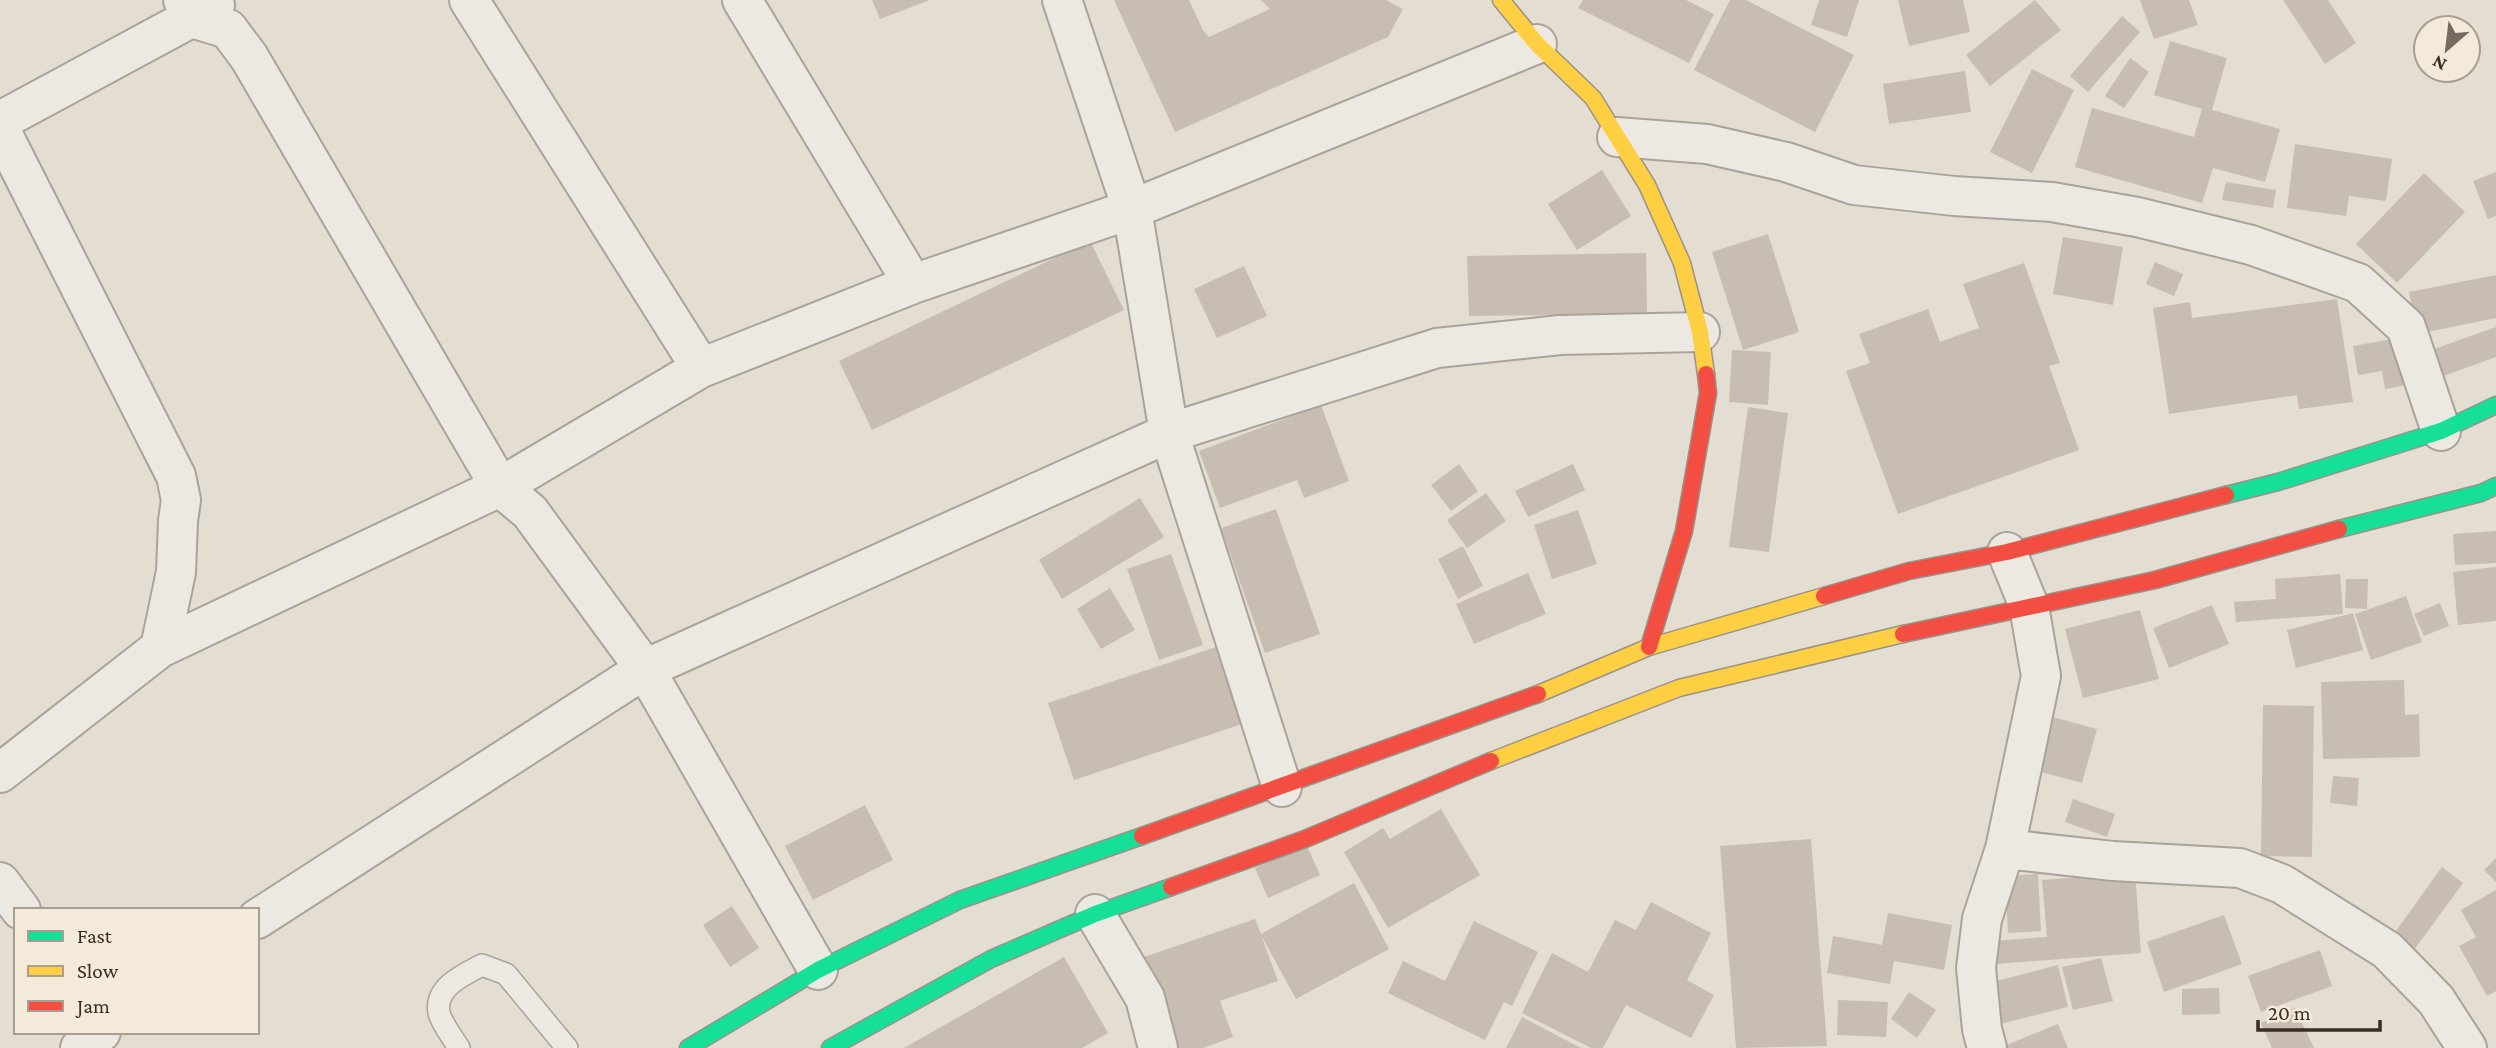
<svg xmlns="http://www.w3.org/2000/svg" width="2496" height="1048" viewBox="0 0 2496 1048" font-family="'Crimson Pro',serif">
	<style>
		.building { fill: #c7bdb3 }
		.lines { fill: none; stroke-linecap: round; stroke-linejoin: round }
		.lane-casing { stroke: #aaa39a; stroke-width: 24 }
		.street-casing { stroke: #aaa39a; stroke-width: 42 }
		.fast-casing { stroke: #99928a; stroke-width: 19 }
		.slow-casing { stroke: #99928a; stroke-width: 19 }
		.jam-casing { stroke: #99928a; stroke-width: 19 }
		.lane { stroke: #ece9e3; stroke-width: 21 }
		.street { stroke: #ece9e3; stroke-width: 38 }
		.fast { stroke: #16e098; stroke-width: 16 }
		.slow { stroke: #ffcf43; stroke-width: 16 }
		.jam { stroke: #f24e42; stroke-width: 16 }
	</style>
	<rect width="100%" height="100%" fill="#e4ddd2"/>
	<path class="building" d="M872,0h58l-50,19z
		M1114,0h75l14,30 6,7 61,-28 -9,-9h125l17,9 -15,28 -213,95z
		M1583,0h103l28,14 -25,49 -111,-55z
		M1730,0h16l108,55 -39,77 -121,-62z
		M1819,0h40l-12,37 -36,-12z
		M1898,0h65l7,32 -61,14z
		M2035,0l26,30 -71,56 -24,-31z
		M2140,0h49l9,25 -44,14z
		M2283,0h45l28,43 -31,21z
		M2122,16l18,16 -52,60 -18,-16z
		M2170,41l57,17 -15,52 68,19 -15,53 -52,-14 -11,35 -127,-36 17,-59 102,29 8,-28 -48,-14z
		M2130,58l19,14 -25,36 -19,-12z
		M2032,69l42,21 -42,83 -42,-21z
		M1965,71l6,41 -82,12 -6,-40z
		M2295,144l97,15 -6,42 -37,-5 -3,20 -59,-8z
		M1602,170l29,46 -54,34 -29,-46z
		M2496,172v44l-8,3 -15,-38z
		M2424,173l41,39 -68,71 -41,-39z
		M2226,182l50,8 -3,18 -51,-8z
		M1768,234l31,98 -56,18 -31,-98z
		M2063,237l60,10 -10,58 -60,-11z
		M1090,241l34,69 -252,120 -33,-69z
		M1646,253l1,61 -178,2 -2,-60z
		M2155,262l28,12 -9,22 -28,-12z
		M2024,263l36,100 -11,3 30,84 -181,64 -52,-143 24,-8 -11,-29 69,-25 12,33 39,-14 -16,-44z
		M1244,266l23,50 -50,22 -23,-49z
		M2496,275v43l-79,16 -8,-42z
		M2337,299l16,103 -54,7 -2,-14 -128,19 -16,-106 37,-6 2,16z
		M2496,327v30l-64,23 -9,-27z
		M2403,337l9,47 -27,5 -3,-18 -24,4 -5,-29z
		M1732,350l39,2 -3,53 -39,-3z
		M1321,405l28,76 -45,17 -7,-18 -77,28 -21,-57z
		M1748,407l40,6 -19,139 -40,-5z
		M1459,464l19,27 -27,20 -20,-26z
		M1573,464l12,26 -57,27 -13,-26z
		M1486,493l20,28 -39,27 -20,-28z
		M1140,498l24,39 -102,62 -23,-39z
		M1276,509l44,125 -55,19 -44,-125z
		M1578,510l19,54 -45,15 -18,-54z
		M2496,531v32l-41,2 -2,-31z
		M1463,546l20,40 -25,13 -20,-40z
		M1171,554l32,91 -44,15 -32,-91z
		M2496,567v54l-38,4 -5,-53z
		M1528,573l18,41 -72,30 -18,-40z
		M2340,574l3,40 -107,8 -2,-20 42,-3 -1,-20z
		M2346,579h22l-1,30 -22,-1z
		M1110,588l25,42 -34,19 -24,-40z
		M2406,596l16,46 -51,18 -16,-46z
		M2440,603l9,23 -25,10 -10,-22z
		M2212,605l17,39 -60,24 -16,-40z
		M2140,610l19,69 -76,19 -18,-69z
		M2353,613l10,37 -67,18 -9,-38z
		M1219,646l26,77 -171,57 -26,-77z
		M2404,680l1,35 14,-1 1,43 -97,2 -2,-77z
		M2263,705l51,1 -2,151 -51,-1z
		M2049,716l48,13 -15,54 -48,-13z
		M2333,776l26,2 -2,28 -27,-3z
		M2073,799l42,15 -8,23 -42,-15z
		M865,805l28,55 -80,40 -28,-54z
		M1441,809l39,66 -92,53 -44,-76 39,-24 7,11z
		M1811,839l16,207 -91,2 -16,-202z
		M1307,846l13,29 -52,23 -13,-30z
		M2496,858v24l-12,-12z
		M2442,867l21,16 -49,67 -21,-15z
		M2135,873l6,80 -146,11 -3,-23 55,-4 -5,-57z
		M2038,874l3,57 -33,2 -3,-57z
		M1354,883l35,66 -93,50 -35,-64 17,46 -58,20 13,36 -30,11h-27l-32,-91 111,-38 6,15z
		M2496,890v101l-9,5 -28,-50 17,-9 -15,-27z
		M1651,902l60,31 -24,47 27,15 -23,43 -65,-33 -23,43h-12l-69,-35 30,-60 36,19 27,-52 21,10z
		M732,906l27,42 -29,19 -27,-42z
		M1888,913l64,12 -8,45 -50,-9 -4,23 -63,-11 6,-37 49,9z
		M2224,915l18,49 -78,28 -17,-50z
		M1474,921l64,31 -26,54 -8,-4 -19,38 -97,-47 15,-32 42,20z
		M2320,950l12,36 -71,26 -13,-36z
		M1064,957l44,76 -26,15h-178z
		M2101,958l12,43 -40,9 -11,-43z
		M2058,965l10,42 -68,17 -11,-41z
		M2219,988l1,26 -38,1v-26z
		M1909,992l27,18 -19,28 -26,-19z
		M1838,1000l50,2 -2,35 -49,-2z
		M2295,1008l19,40h-42l-11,-25z
		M1522,1017l59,31h-75z
		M2058,1024l10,24h-69z"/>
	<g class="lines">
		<g class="lane-casing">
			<path id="lane" d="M459,1048c-6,-10 -17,-24 -20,-35 -5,-26 26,-39 43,-48l24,9 61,74"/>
		</g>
		<g class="street-casing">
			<path id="street" d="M183,0l9,18 36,11 21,28 251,430 30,25 115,157 173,301
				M469,0l232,368
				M742,0l171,284
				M1062,0l70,209 37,224 113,354
				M0,121l215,-116
				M0,129l176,347 5,24 -3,21 -2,51 -16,76
				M1617,137l90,7 79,18 68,23 100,11 98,6 85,15 114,28 107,38 48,44 35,104
				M0,773l160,-125 340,-161 201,-119 212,-84 219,-75 405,-165
				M2005,849l108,12 127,7 42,16 105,66 49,50 31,48
				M0,882l21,28
				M1095,914l50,84 13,50
				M257,919l388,-250 524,-236 268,-85 123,-13 140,-3
				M80,1048l21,-16
				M1987,1048l-5,-19 -6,-61 6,-49 23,-70 36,-173 -12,-70 -22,-54"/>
		</g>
		<g class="fast-casing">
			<path id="fast" d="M2226,495l52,-13 163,-51 55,-26
				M2339,529l142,-36 15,-7
				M688,1048l130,-78 142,-70 182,-64
				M830,1048l161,-89 104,-45 76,-27"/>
		</g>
		<g class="slow-casing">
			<path id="slow" d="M1501,0l36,44 56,54 54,87 35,78 18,69 6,42
				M1538,694l111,-47 175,-51
				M1491,761l188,-73 224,-54"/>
		</g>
		<g class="jam-casing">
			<path id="jam" d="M1824,596l85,-25 98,-19 219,-57
				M1903,634l252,-54 184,-51
				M1649,647l35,-116 24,-138 -2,-19
				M1142,836l396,-142
				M1171,887l134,-48 186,-78"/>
		</g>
		<use href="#lane" class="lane"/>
		<use href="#street" class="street"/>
		<use href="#fast" class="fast"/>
		<use href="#slow" class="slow"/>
		<use href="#jam" class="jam"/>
	</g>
	<rect x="14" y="908" width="245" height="126" fill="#f3eada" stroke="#a89e91" stroke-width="2"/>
	<rect x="28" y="931" width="35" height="10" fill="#16e098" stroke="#a89e91" stroke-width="2"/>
	<text x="77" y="943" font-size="21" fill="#382c23">Fast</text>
	<rect x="28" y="966" width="35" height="10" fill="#ffcf43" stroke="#a89e91" stroke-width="2"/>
	<text x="77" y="978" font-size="21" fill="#382c23">Slow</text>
	<rect x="28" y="1001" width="35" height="10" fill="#f24e42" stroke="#a89e91" stroke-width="2"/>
	<text x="77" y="1013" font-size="21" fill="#382c23">Jam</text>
	<g transform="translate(2447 49) rotate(208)"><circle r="33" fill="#f3eada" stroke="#a89e91" stroke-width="2"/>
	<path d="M0-5L12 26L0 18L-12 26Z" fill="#746a60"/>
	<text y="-10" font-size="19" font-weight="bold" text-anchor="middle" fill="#382c23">N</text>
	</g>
	<path d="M2258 1020v10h122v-10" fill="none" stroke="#382c23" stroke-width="3.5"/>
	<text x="2268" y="1020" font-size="21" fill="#382c23" stroke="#f3eada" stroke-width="5" paint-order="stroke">20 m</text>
</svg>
